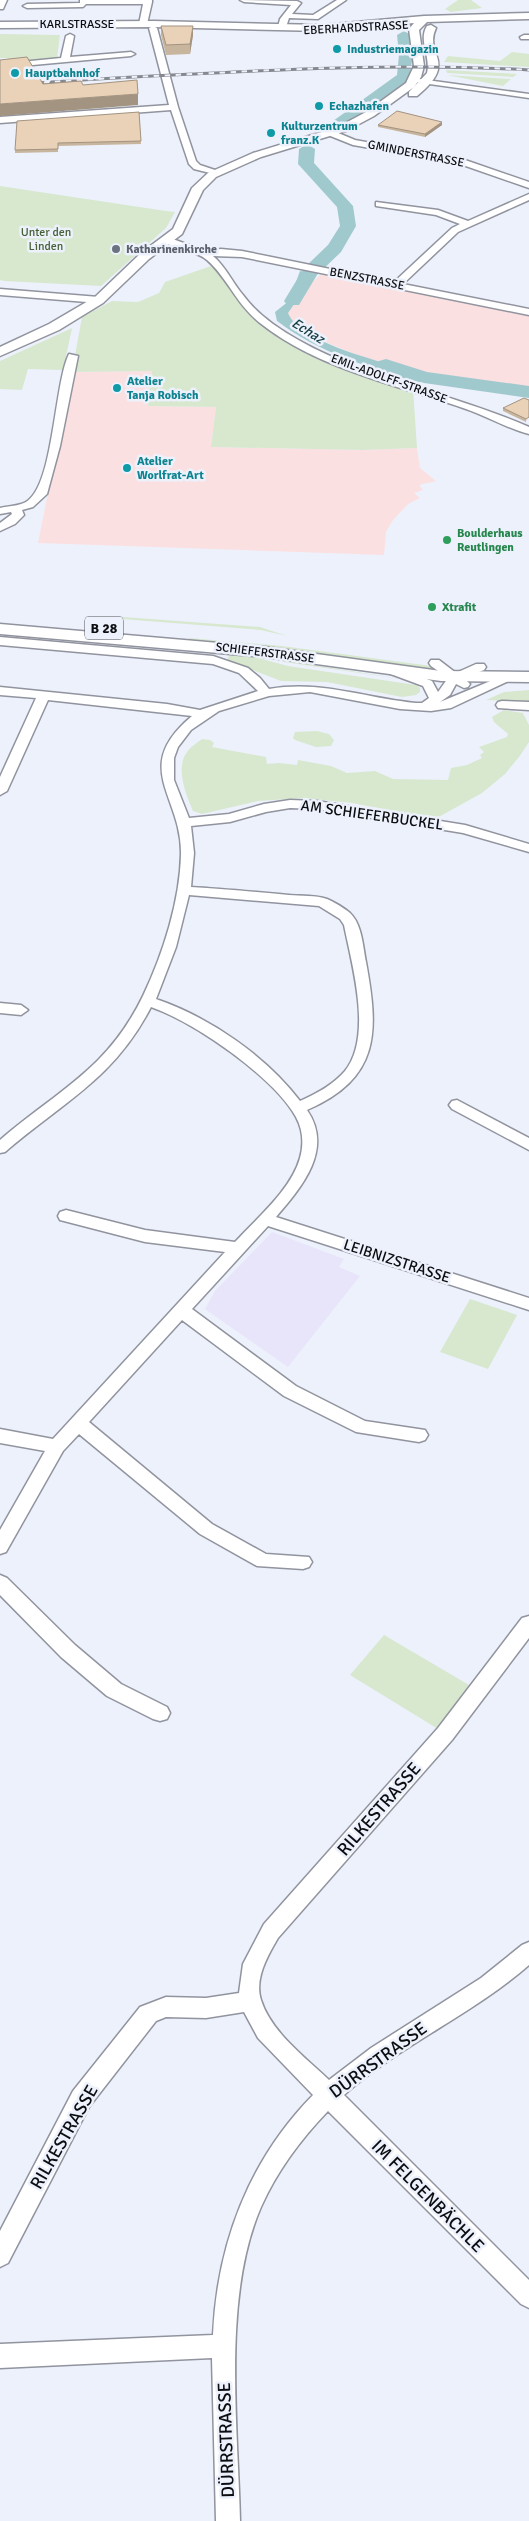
<svg xmlns="http://www.w3.org/2000/svg" width="529" height="2521" viewBox="0 0 529 2521" font-family="Signika,sans-serif">
	<style>
		.industrial { fill: #fbe0e1 }
		.education { fill: #e8e4fa }
		.green { fill: #d7e8cf }
		.water { fill: #a0c9ce }
		.lines { fill: none; stroke-linecap: round; stroke-linejoin: round }
		.river { fill: #a0c9ce; fill-rule: evenodd }
		.minor-casing { stroke: #91949e; stroke-width: 3 }
		.major-casing { stroke: #91949e; stroke-width: 3 }
		.minor { fill: #fff; fill-rule: evenodd }
		.major { fill: #fff; fill-rule: evenodd }
		.rail-casing { stroke: #85888f; stroke-width: 3 }
		.rail { stroke: #edf1fc; stroke-width: 2; stroke-dasharray: 5.5; stroke-linecap: butt }
		.wall { fill: #c8b59e }
		.shaded-wall { fill: #a39381 }
		.building { fill: #e9d2b8; stroke: #a39381 }
		.culture-dot { fill: #0f9aa8; stroke: #edf1fc; stroke-width: 2 }
		.worship-dot { fill: #6b7280; stroke: #edf1fc; stroke-width: 2 }
		.leisure-dot { fill: #2e9e5b; stroke: #edf1fc; stroke-width: 2 }
		.labels { text-anchor: middle; dominant-baseline: central; stroke-width: 5; stroke-linejoin: round; paint-order: stroke }
		.far-street-label { font-size: 12px; fill: #0c0d10; stroke: #edf1fc }
		.far-culture-label { font-size: 12px; font-weight: bold; fill: #0d838f; stroke: #edf1fc; text-anchor: start }
		.far-park-label { font-size: 12px; fill: #466136; stroke: #edf1fc }
		.far-worship-label { font-size: 12px; font-weight: bold; fill: #5b616d; stroke: #edf1fc; text-anchor: start }
		.far-leisure-label { font-size: 12px; font-weight: bold; fill: #27864d; stroke: #edf1fc; text-anchor: start }
		.far-water-label { font-size: 14px; font-style: italic; fill: #133a3f; stroke: #edf1fc }
		.shield { fill: #edf1fc; stroke: #505157; stroke-width: 1 }
		.shield-label { font-size: 14px; font-weight: bold; fill: #0c0d10 }
		.street-label { font-size: 15px; fill: #0c0d10; stroke: #edf1fc }
		.near-street-label { font-size: 18px; fill: #0c0d10; stroke: #edf1fc }
	</style>
	<rect width="100%" height="100%" fill="#edf1fc"/>
	<path class="industrial" d="M324,271l120,23 21,9 64,13v76l-105,-15 -72,-24 -29,-12 -33,-22 -3,-6 13,-19z
		M152,371l-4,35 68,1 -5,40 151,3 55,-2 3,20 16,13 -17,4 4,5 -9,3 6,5 -12,6 -15,16 -7,12 -2,23 -346,-12 34,-171z"/>
	<path class="education" d="M272,1232l72,27 -5,8 21,9 -72,91 -83,-58 10,-18z"/>
	<path class="green" d="M458,0h13l11,8 -31,4 -6,-3z
		M0,34l60,1 -3,23 -47,5 -3,-5h-7z
		M512,52l17,2v13l-85,-5 4,-6 52,5z
		M446,70l71,4 -4,3 -66,-4z
		M447,75l64,4 -8,7z
		M0,186l166,25 9,1 -9,16 -65,58 -97,-5 -4,-1z
		M211,266l13,8 26,35 62,41 101,38 4,60 -55,2 -151,-3 5,-40 -68,-1 4,-35 -80,1 10,-55 30,-16 26,1 21,-9 6,-11z
		M72,328l-9,42 -35,-1 -6,21 -22,-1v-28z
		M123,617l137,10 27,9 -26,-6 -139,-11z
		M189,638l93,8 157,21 4,5 -254,-32z
		M230,654l28,4 30,8 128,19 4,3v4l-4,3 -14,2 -75,-15 -46,-1 -54,-21z
		M271,657l10,3 127,20 -124,-18z
		M529,690v12l-43,-2 18,-8z
		M504,710l19,3 6,12v17l-10,15 -14,17 -23,19 -47,26 -83,-16 -48,-5 -46,3 -56,13 -9,-3c-7,-16 -18,-43 -6,-59 3,-5 10,-9 15,-13l8,1 4,3 -2,4 54,10 1,7 12,-1 18,2 1,-5 33,6 16,7 28,-2 18,8 55,1 3,-12 16,-3 15,-7 -2,-3 4,-3 -5,-5 28,-10 1,-3 -14,-12 -2,-5z
		M317,731l12,3 5,6 -3,6 -15,1 -21,-7 -2,-2 2,-6z
		M470,1299l47,16 -29,54 -48,-17z
		M384,1635l85,50 -31,44 -88,-54z"/>
	<path class="water" d="M401,69h9l-2,9 -24,17 -7,-1 23,-16z
		M376,94l7,2 -22,17 -20,11 -8,-2z
		M300,271l15,3 -27,39c12,30 94,49 123,57l-1,2 16,5 -7,6c-50,-16 -100,-30 -142,-62l-2,-9 14,-11z"/>
	<g class="lines">
		<path class="river" d="M404,31l7,4 2,20 -4,25 -66,47h-10l-3,-3 3,-3 64,-46 2,-20 -2,-20z
			M307,144l8,5 -1,14 39,43 3,20 -15,26 -24,23 -18,30h-12l-3,-4 20,-33 24,-23 12,-19 -3,-19 -39,-43 1,-15z
			M386,359l41,13 102,14v12l-105,-15 -45,-14 -2,-4 2,-4z"/>
		<g class="minor-casing">
			<path id="minor" d="M0,0h7l-4,9h-3z
				M80,0h72v2l-5,22 -4,2 -4,-2 4,-20h-57l-3,3 -56,1 -4,-2 4,-2 53,-1z
				M240,0l57,1 4,2 -9,11 21,1 24,-15h9l-28,19 -29,-1 -3,9 -4,2 -4,-2 2,-8 11,-14 -47,-3z
				M153,26l4,2 21,79 18,54 4,4 18,6v4l-24,-6 -5,-5 -18,-54 -171,13v-6l169,-12 -20,-77z
				M70,34l4,2 -4,21 61,-5 4,2 -4,2 -131,12v-4l61,-6 5,-22z
				M524,35h5v4h-8l-1,-2z
				M412,78l117,16v4l-114,-16h-3z
				M331,130l24,10 110,20 64,22v6l-69,-24 -107,-19 -25,-10v-4z
				M529,194v6l-71,32 -55,52 126,25v6l-287,-58 -29,-1c13,11 19,26 30,39 8,11 19,21 30,29 71,51 175,67 256,103v7c-21,-5 -42,-18 -63,-25 -69,-24 -148,-40 -206,-86 -24,-19 -33,-46 -53,-63 -13,-11 -33,-9 -45,-20l5,-3 39,14 15,-2 21,2 152,31 58,-54 8,-4 -24,-9 -60,-9v-4l62,8 30,11z
				M0,289l99,8 5,3 -5,3 -99,-8z
				M69,354l9,2 -18,90 -13,48 -14,13 -11,3 2,5 -9,9 -15,7v-8l12,-9 -1,-2 -11,2v-6c8,-2 19,-2 26,-6 28,-16 28,-118 43,-148z
				M0,637l213,19 35,12 12,10 9,11c53,-9 95,9 147,14h6l7,-5 -6,-12 -35,-13 -2,-3 2,-3h8l36,14 6,11 10,-14 -17,-12 -2,-3 2,-3h8l17,13 20,-9h8l2,3 -2,3 -20,8 6,6 -2,3 -4,1 -8,-4 -6,11 -10,7 65,-27h8l2,3 -64,30 -20,3 -31,-2 -90,-17 -41,4 -50,15 -28,19 -13,17 -4,11v22l15,38 40,-4 35,-10 26,-4 27,1 148,24 64,19v8l-66,-19 -146,-24 -27,-1 -24,4 -36,10 -39,4 3,27 -3,34c33,2 65,5 98,8 12,1 27,0 38,4 7,3 17,9 23,14 12,11 13,34 16,49 13,71 14,116 -59,148 27,39 -5,77 -31,107l253,81v12l-261,-84 -76,83 104,77 69,35 60,9 3,5 -3,5 -6,2 -63,-10 -72,-36 -102,-76 -93,102 123,102 54,30 43,3 3,5 -3,5 -6,2 -46,-3 -57,-32 -121,-100 -16,17 -57,101 -6,2v-24l45,-79 -45,-8v-14l53,10 172,-187 -80,-10 -85,-22 -2,-4 2,-4 6,-2 79,20 90,12c22,-24 56,-52 65,-84 4,-14 3,-28 -4,-41 -22,-40 -102,-95 -145,-110 -37,72 -88,95 -146,145l-5,1v-13c58,-50 107,-70 143,-144 20,-42 37,-95 38,-142 1,-59 -51,-86 11,-138l-144,-16 -41,91 -7,4v-18l36,-79 -36,-3v-8l167,17 33,6 58,-19 -19,-18 -26,-9 -213,-19zM189,895l130,11 21,13 4,6c8,40 29,111 1,146 -12,14 -29,23 -45,30 -34,-45 -91,-84 -144,-102l20,-52z
				M502,701l27,1v8l-31,-2 -2,-3 2,-3z
				M0,1003l21,2 7,5 -7,5 -21,-2z
				M457,1100l72,38v12l-77,-41 -3,-4 3,-4z
				M0,1575l7,3 68,67 46,39 46,23 3,6 -3,6 -7,2 -7,-2 -46,-23 -46,-39 -61,-62z
				M529,1616v22l-77,102 -174,198c-10,17 -24,41 -17,62 10,32 45,58 68,80l42,-32 110,-70 41,-33 7,-3v23c-57,50 -129,80 -185,130l185,185v28l-8,-4 -193,-193c-27,28 -51,60 -67,96 -39,89 -23,219 -21,314h-24l-4,-163 -212,10v-24l213,-9c4,-91 36,-175 100,-240l-55,-57 -14,-26 -38,6 -40,-1 -10,4 -67,86 -81,156 -8,4v-36l73,-140 67,-84 26,-10 40,1 33,-5 4,-29 21,-40 174,-196 84,-110z"/>
		</g>
		<g class="major-casing">
			<path id="major" d="M529,13v6l-102,3 -8,8 5,36 -3,11 -7,10 -40,29 -28,15 -85,26 -45,20 -13,13 -21,44 -33,25 -46,44 -44,27 -59,26v-9l49,-23 46,-27 46,-44 32,-24 19,-41 16,-15 45,-20 85,-26 28,-15 40,-29 8,-17 -5,-37 5,-6 -92,8 -168,-4 -154,1v-6l154,-1 168,4 102,-9z
				M431,25l5,3c-13,27 24,33 -19,68h-8v-4l18,-19c4,-16 -9,-33 0,-47z
				M0,624l265,23 176,24 88,1v10l-88,-1 -176,-24 -265,-23z"/>
		</g>
		<use href="#minor" class="minor"/>
		<use href="#major" class="major"/>
		<g class="rail-casing">
			<path id="rail" d="M0,86c78,-7 156,-10 234,-14 98,-5 197,-8 295,-2"/>
		</g>
		<use href="#rail" class="rail"/>
	</g>
	<path class="wall" d="M161,26h32v9l-3,19 -24,1 -5,-20z
		M139,112l2,32 -83,2v6l-43,1v-3z
		M378,125h64l-17,12 -47,-10z
		M529,400l-3,22 -23,-11v-3z"/>
	<path class="shaded-wall" d="M193,26v9l-3,19v-10z
		M138,94v11l-138,11v-12z
		M442,122v3l-17,12v-3z"/>
	<path class="building" d="M161,26h32l-3,18 -24,1z
		M27,57l16,27 38,-3 2,4 54,-5 1,14 -138,10v-44z
		M397,111l45,11 -17,12 -47,-9z
		M139,112l2,29 -83,2v6l-43,1 2,-29z
		M524,398l5,2v17l-3,2 -23,-11z"/>
	<g class="culture-dot">
		<circle cx="337" cy="49" r="5"/>
		<circle cx="15" cy="73" r="5"/>
		<circle cx="319" cy="106" r="5"/>
		<circle cx="271" cy="133" r="5"/>
		<circle cx="117" cy="388" r="5"/>
		<circle cx="127" cy="468" r="5"/>
	</g>
	<circle class="worship-dot" cx="116" cy="249" r="5"/>
	<g class="leisure-dot">
		<circle cx="447" cy="540" r="5"/>
		<circle cx="432" cy="607" r="5"/>
	</g>
	<g class="labels">
		<g class="far-street-label">
			<text x="77" y="24">KARLSTRASSE</text>
			<text transform="translate(356 28) rotate(-3)">EBERHARDSTRASSE</text>
			<text transform="translate(416 154) rotate(11)">GMINDERSTRASSE</text>
			<text transform="translate(367 279) rotate(11)">BENZSTRASSE</text>
			<text transform="translate(389 379) rotate(20)">EMIL-ADOLFF-STRASSE</text>
			<text transform="translate(265 653) rotate(7)">SCHIEFERSTRASSE</text>
		</g>
		<g class="far-culture-label">
			<text x="347" y="49">Industriemagazin</text>
			<text x="25" y="73">Hauptbahnhof</text>
			<text x="329" y="106">Echazhafen</text>
			<text x="281" y="126">Kulturzentrum<tspan x="281" dy="14">franz.K</tspan></text>
			<text x="127" y="381">Atelier<tspan x="127" dy="14">Tanja Robisch</tspan></text>
			<text x="137" y="461">Atelier<tspan x="137" dy="14">Worlfrat-Art</tspan></text>
		</g>
		<g class="far-park-label">
			<text x="46" y="232">Unter den<tspan x="46" dy="14">Linden</tspan></text>
		</g>
		<g class="far-worship-label">
			<text x="126" y="249">Katharinenkirche</text>
		</g>
		<g class="far-leisure-label">
			<text x="457" y="533">Boulderhaus<tspan x="457" dy="14">Reutlingen</tspan></text>
			<text x="442" y="607">Xtrafit</text>
		</g>
		<g class="far-water-label">
			<text transform="translate(308 331) rotate(32)">Echaz</text>
		</g>
		<rect class="shield" x="85" y="616.5" width="38" height="23" rx="4"/>
		<g class="shield-label">
			<text x="104" y="628">B 28</text>
		</g>
		<g class="street-label">
			<text transform="translate(372 815) rotate(8)">AM SCHIEFERBUCKEL</text>
			<text transform="translate(397 1261) rotate(18)">LEIBNIZSTRASSE</text>
		</g>
		<g class="near-street-label">
			<text transform="translate(379 1809) rotate(-49)">RILKESTRASSE</text>
			<text transform="translate(378 2060) rotate(-36)">DÜRRSTRASSE</text>
			<text transform="translate(64 2137) rotate(-60)">RILKESTRASSE</text>
			<text transform="translate(428 2196) rotate(45)">IM FELGENBÄCHLE</text>
			<text transform="translate(226 2440) rotate(-92)">DÜRRSTRASSE</text>
		</g>
	</g>
</svg>
